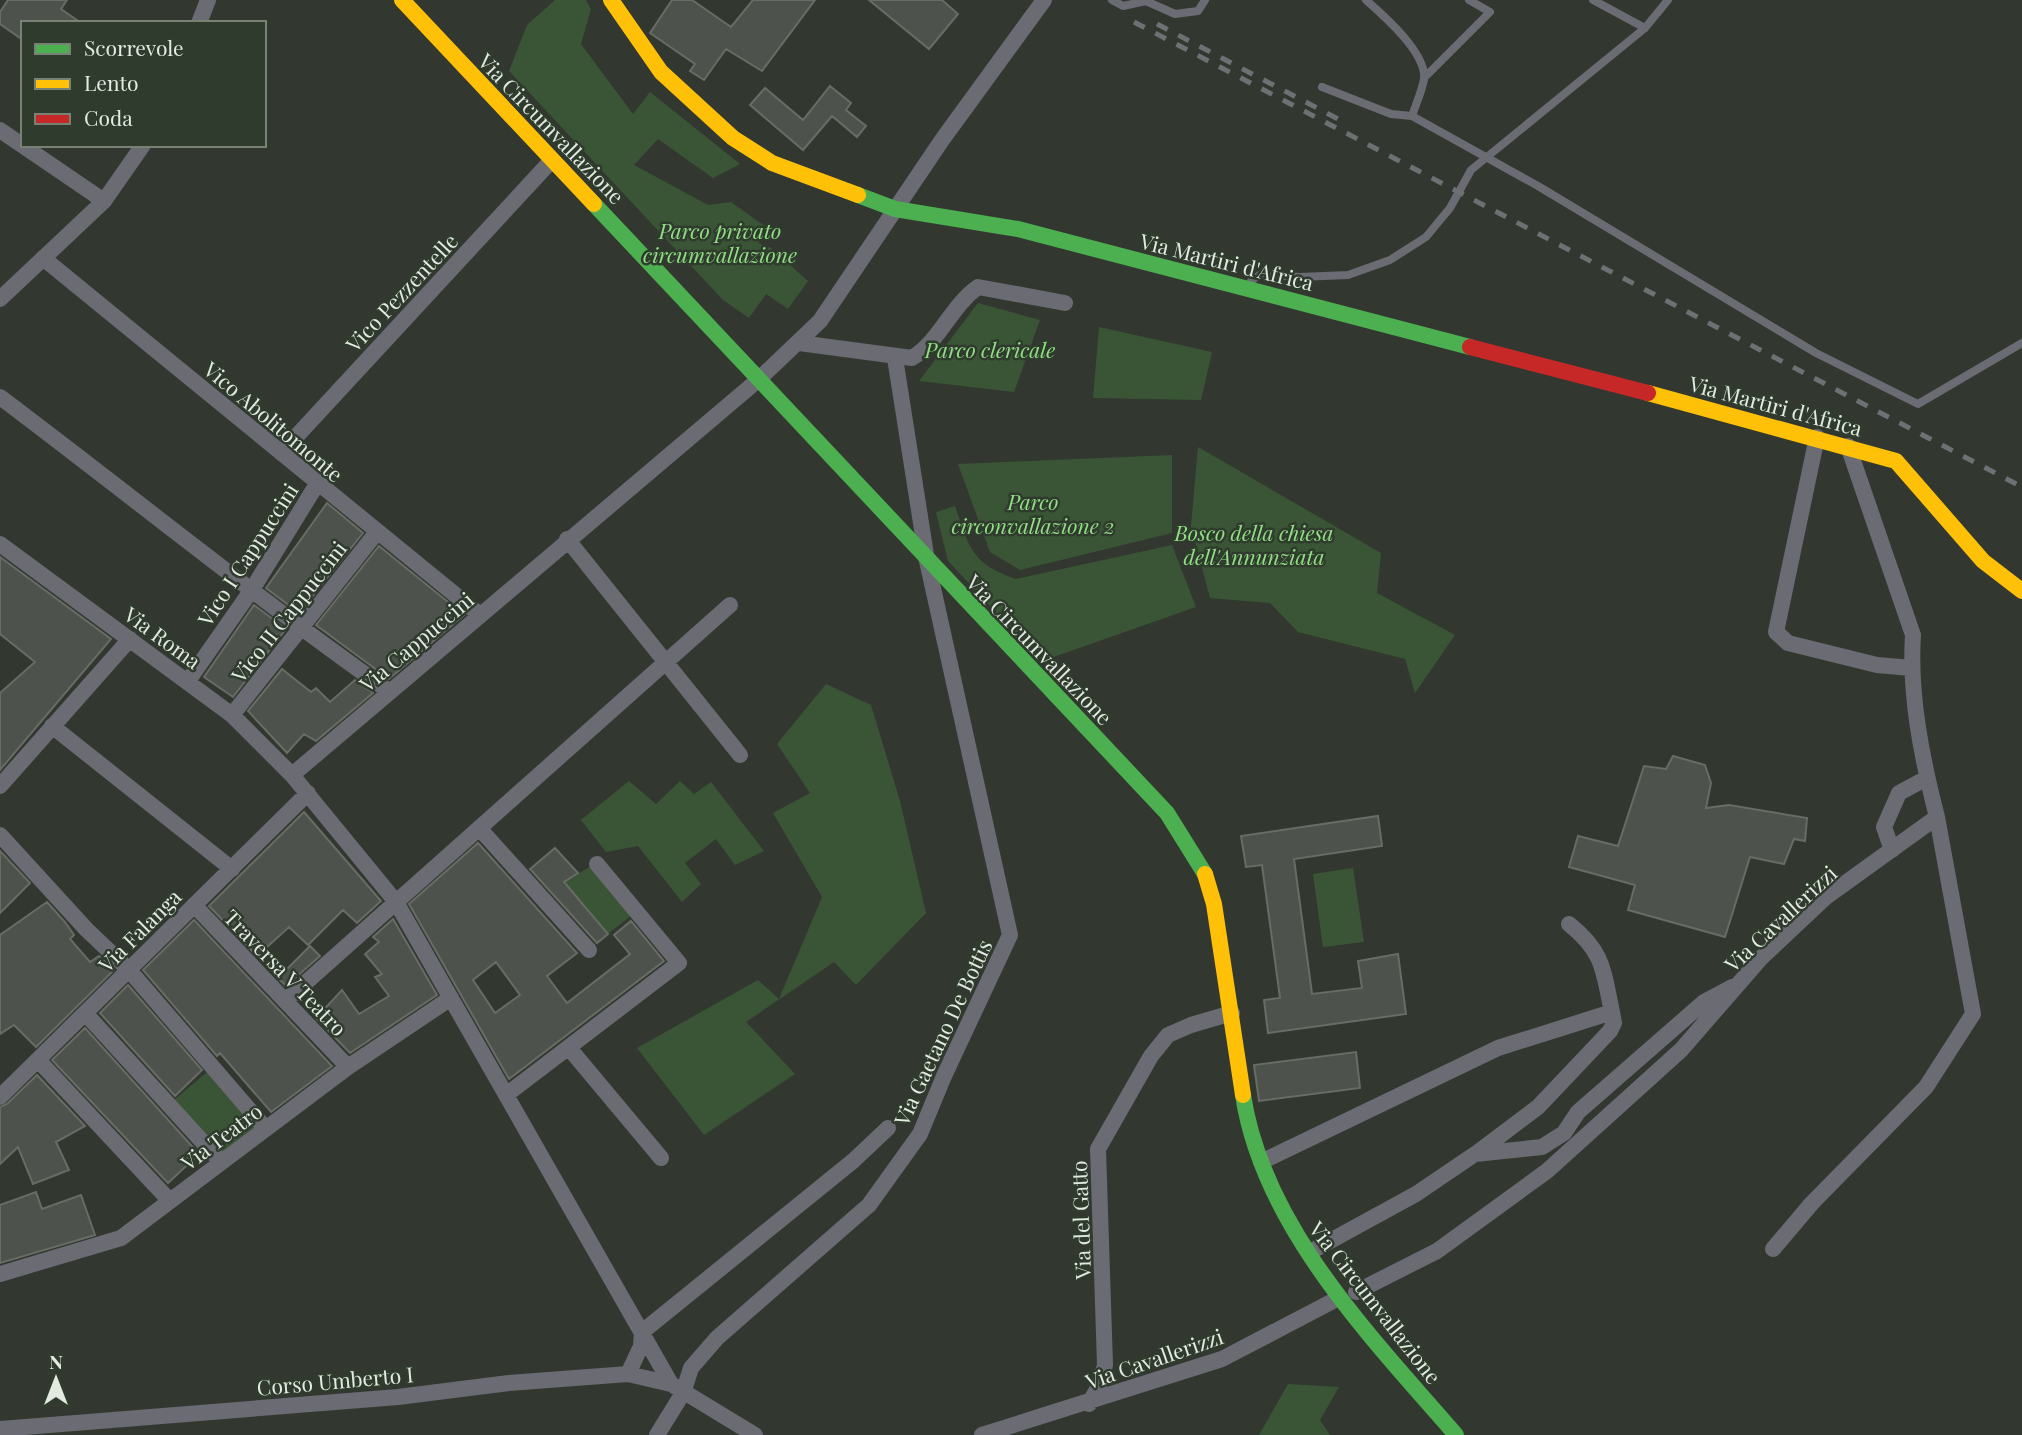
<svg xmlns="http://www.w3.org/2000/svg" width="2022" height="1435" viewBox="0 0 2022 1435" font-family="'Playfair Display',serif">
	<style>
		.green { fill: #3a5535 }
		.building { fill: #4d524c; stroke: #676c65; stroke-width: 2; fill-rule: evenodd }
		.lines { fill: none; stroke-linecap: round; stroke-linejoin: round }
		.lane { stroke: #6a6b73; stroke-width: 8 }
		.street { stroke: #6a6b73; stroke-width: 16 }
		.fast { stroke: #4caf50; stroke-width: 16 }
		.slow { stroke: #ffc107; stroke-width: 16 }
		.jam { stroke: #c62828; stroke-width: 16 }
		.rail { stroke: #6e7074; stroke-width: 5; stroke-dasharray: 12 12; stroke-linecap: butt }
		.labels { text-anchor: middle; dominant-baseline: central; stroke-width: 5; stroke-linejoin: round; paint-order: stroke }
		.street-label { font-size: 21px; fill: #e2eae1; stroke: #2f3c2d }
		.park-label { font-size: 21px; font-style: italic; fill: #92de85; stroke: #2f3c2d }
	</style>
	<rect width="100%" height="100%" fill="#323830"/>
	<path class="green" d="M555,0h31l5,9 -10,35 52,70 17,-22 90,72 -27,14 -55,-39 -24,26 74,40 23,-3 38,27 -11,14 13,5 37,33 -20,28 -22,-15 -17,24 -26,-18 -214,-229 18,-46z
		M978,303l62,17 -26,72 -95,-11z
		M1099,327l113,25 -11,48 -108,-2z
		M1198,447l183,106 -4,40 78,42 -40,58 -10,-34 -107,-27 -28,-29 -60,-5 -19,-72z
		M1172,455v78l-152,37 -30,-18 -32,-88z
		M955,506c14,41 16,58 61,73l156,-34 24,62 -154,54 -94,-100 -12,-49z
		M826,684l45,21 29,96 26,112 -70,72 -22,-23 -88,60 49,52 -91,61 -67,-87 121,-68 21,19 43,-102 -49,-84 37,-20 -33,-49z
		M629,781l27,23 24,-23 14,13 17,-12 53,69 -29,14 -19,-26 -31,24 16,21 -19,18 -44,-56 -32,6 -25,-32z
		M591,866l42,48 -25,20 -44,-52z
		M1353,868l11,74 -41,5 -10,-73z
		M212,1068l54,61 -45,33 -52,-58z
		M1288,1384l51,3 -19,33 10,15h-71z"/>
	<path class="building" d="M8,0h59l-6,9 20,14h-58v17l-23,-16v-12z
		M672,0h20l39,27 22,-27h62l-53,71 -36,-22 -22,31 -14,-9 5,-7 -45,-31z
		M869,0h73l16,14 -29,35z
		M830,86l21,17 -5,7 20,16 -9,11 -25,-21 -29,34 -53,-45 15,-17 38,32z
		M327,503l36,30 -64,80 -33,-25z
		M379,546l85,69 -75,64 -73,-54z
		M0,557l111,82 -111,131v-77l35,-31 -35,-28z
		M254,605l32,24 -53,68 -29,-20z
		M282,669l29,23 5,-4 14,14 25,-22 18,13 -57,48 -12,-7 -17,19 -39,-42z
		M1673,756l32,9 6,18 -5,25 23,-3 78,13 -2,23 -11,-2 -10,25 -34,-7 -25,80 -97,-27 7,-25 -66,-18 9,-31 40,10 26,-80 22,3z
		M304,812l77,89 -24,22 -14,-13 -35,35 -19,-18 -32,29 -48,-50z
		M1378,816l4,30 -88,13 18,135 50,-6 -4,-27 40,-7 8,60 -138,19 -4,-33 16,-2 -18,-133 -16,2 -5,-31z
		M478,843l99,110 -30,23 20,27 63,-49 -16,-19 17,-14 33,40 -155,118 -100,-175zM496,962l24,33 -25,18 -22,-33z
		M555,848l23,25 -14,9 44,52 -11,9 -67,-74z
		M0,851l30,32 -30,30z
		M47,902l18,20 9,13 -4,4 20,23 9,-6 15,14 -78,77 -22,-22 -14,9v-99z
		M393,919l44,76 -87,58 -34,-35 26,-28 17,24 30,-18 -14,-19 7,-3 -17,-20 14,-12 -6,-5z
		M194,920l138,146 -61,46 -51,-59 -3,3 -74,-86z
		M310,946l10,10 -34,30 -8,-8z
		M128,985l74,85 -27,26 -75,-83z
		M85,1028l114,126 -31,29 -116,-123z
		M1356,1052l4,36 -101,13 -5,-36z
		M37,1075l48,51 -29,16 13,28 -36,14 -15,-37 -18,17v-57l7,-3z
		M36,1192l6,17 39,-14 14,40 -95,28v-58z"/>
	<g class="lines">
		<path class="lane" d="M1112,0l11,6 23,-5 29,13 23,-3 7,-11
			M1366,0c17,15 61,53 58,79 -2,12 -8,25 -12,37
			M1593,0l52,28
			M1425,77l65,-65 -21,-12
			M1322,87l69,27 21,2 126,70 278,167 102,51 104,-61
			M1248,288l3,-7 10,-7 39,3 48,-2 42,-15 36,-23 24,-29 21,-38 174,-142 23,-28"/>
		<path class="street" d="M199,23l9,-23
			M0,130l104,71
			M43,258l437,357
			M0,299l104,-98 39,-56
			M799,343l113,15c28,-17 39,-52 66,-71l87,16
			M0,397c130,98 257,201 390,295
			M1817,437l-41,195 12,11 89,22 34,3
			M281,453l271,-293
			M567,539l173,216
			M0,544l232,171 60,60 104,127 275,482
			M188,681l65,-93 64,-104
			M232,715l145,-183
			M52,726l180,143
			M292,775l466,-395 62,-59 122,-181 102,-140
			M0,786l130,-147
			M479,828l110,122
			M0,835l86,94 43,41 137,159
			M1892,850l-8,-23 15,-34 28,-15
			M194,905l154,162
			M285,1001l445,-396
			M86,1014l135,148
			M569,1048l92,110
			M38,1060l132,141
			M506,1095l173,-132 -82,-99
			M0,1097l308,-304
			M1477,1153l61,-46 72,-76 4,-8 -2,-11
			M1261,1162l237,-114 114,-36c-9,-42 -8,-60 -43,-88
			M1773,1249l39,-46 114,-116 47,-73 -36,-197
			M1310,1252l106,-58 59,-40 67,-7 22,-14 14,-21 126,-110 28,-15
			M0,1274l121,-36 227,-171 103,-69
			M1356,1292l81,-41 110,-80 134,-121 80,-92 65,-61 111,-80c-15,-58 -28,-122 -24,-182l-65,-189
			M642,1332l211,-171 35,-33
			M628,1374l13,-28 1,-14
			M1089,1404l10,-18 6,-21 -7,-216 53,-93 17,-21 23,-10 41,-12
			M0,1429l398,-32 111,-14 119,-9 43,10 84,51
			M657,1435l26,-42 8,-25 26,-30 152,-133 51,-71 24,-58 66,-141 -83,-374 -32,-203
			M982,1435l240,-76 111,-58"/>
		<path class="fast" d="M858,195l37,14 123,20 452,118
			M594,204l573,609 38,61
			M1243,1095c20,132 129,243 213,340"/>
		<path class="slow" d="M402,0l192,204
			M611,0l50,72 72,66 39,25 86,32
			M1648,393l248,68 87,100 39,30
			M1205,874l9,30 29,191"/>
		<path class="jam" d="M1470,347l178,46"/>
		<path class="rail" d="M1134,22l888,465
			M1157,24l183,96"/>
	</g>
	<g class="labels">
		<g class="street-label">
			<text transform="translate(552 128) rotate(46)">Via Circumvallazione</text>
			<text transform="translate(1227 261) rotate(14)">Via Martiri d'Africa</text>
			<text transform="translate(401 292) rotate(-47)">Vico Pezzentelle</text>
			<text transform="translate(1776 405) rotate(15)">Via Martiri d'Africa</text>
			<text transform="translate(274 421) rotate(40)">Vico Abolitomonte</text>
			<text transform="translate(247 554) rotate(-57)">Vico I Cappuccini</text>
			<text transform="translate(288 611) rotate(-52)">Vico II Cappuccini</text>
			<text transform="translate(163 637) rotate(36)">Via Roma</text>
			<text transform="translate(416 641) rotate(-40)">Via Cappuccini</text>
			<text transform="translate(1040 649) rotate(46)">Via Circumvallazione</text>
			<text transform="translate(1780 918) rotate(-43)">Via Cavallerizzi</text>
			<text transform="translate(139 930) rotate(-45)">Via Falanga</text>
			<text transform="translate(286 972) rotate(46)">Traversa V Teatro</text>
			<text transform="translate(942 1032) rotate(-65)">Via Gaetano De Bottis</text>
			<text transform="translate(221 1136) rotate(-37)">Via Teatro</text>
			<text transform="translate(1080 1220) rotate(-92)">Via del Gatto</text>
			<text transform="translate(1376 1302) rotate(52)">Via Circumvallazione</text>
			<text transform="translate(1154 1358) rotate(-19)">Via Cavallerizzi</text>
			<text transform="translate(335 1380) rotate(-5)">Corso Umberto I</text>
		</g>
		<g class="park-label">
			<text x="720" y="230">Parco privato<tspan x="720" dy="24">circumvallazione</tspan></text>
			<text x="990" y="349">Parco clericale</text>
			<text x="1033" y="501">Parco<tspan x="1033" dy="24">circonvallazione 2</tspan></text>
			<text x="1254" y="532">Bosco della chiesa<tspan x="1254" dy="24">dell'Annunziata</tspan></text>
		</g>
	</g>
	<rect x="21" y="21" width="245" height="126" fill="#2f3c2d" stroke="#778275" stroke-width="2"/>
	<rect x="35" y="44" width="35" height="10" fill="#4caf50" stroke="#778275" stroke-width="2"/>
	<text x="84" y="56" font-size="21" fill="#e2eae1">Scorrevole</text>
	<rect x="35" y="79" width="35" height="10" fill="#ffc107" stroke="#778275" stroke-width="2"/>
	<text x="84" y="91" font-size="21" fill="#e2eae1">Lento</text>
	<rect x="35" y="114" width="35" height="10" fill="#c62828" stroke="#778275" stroke-width="2"/>
	<text x="84" y="126" font-size="21" fill="#e2eae1">Coda</text>
	<g transform="translate(56 1379)" stroke="#2f3c2d" stroke-width="5" paint-order="stroke">
	<path d="M0-5L12 26L0 18L-12 26Z" fill="#e2eae1"/>
	<text y="-10" font-size="19" font-weight="bold" text-anchor="middle" fill="#e2eae1">N</text>
	</g>
</svg>
